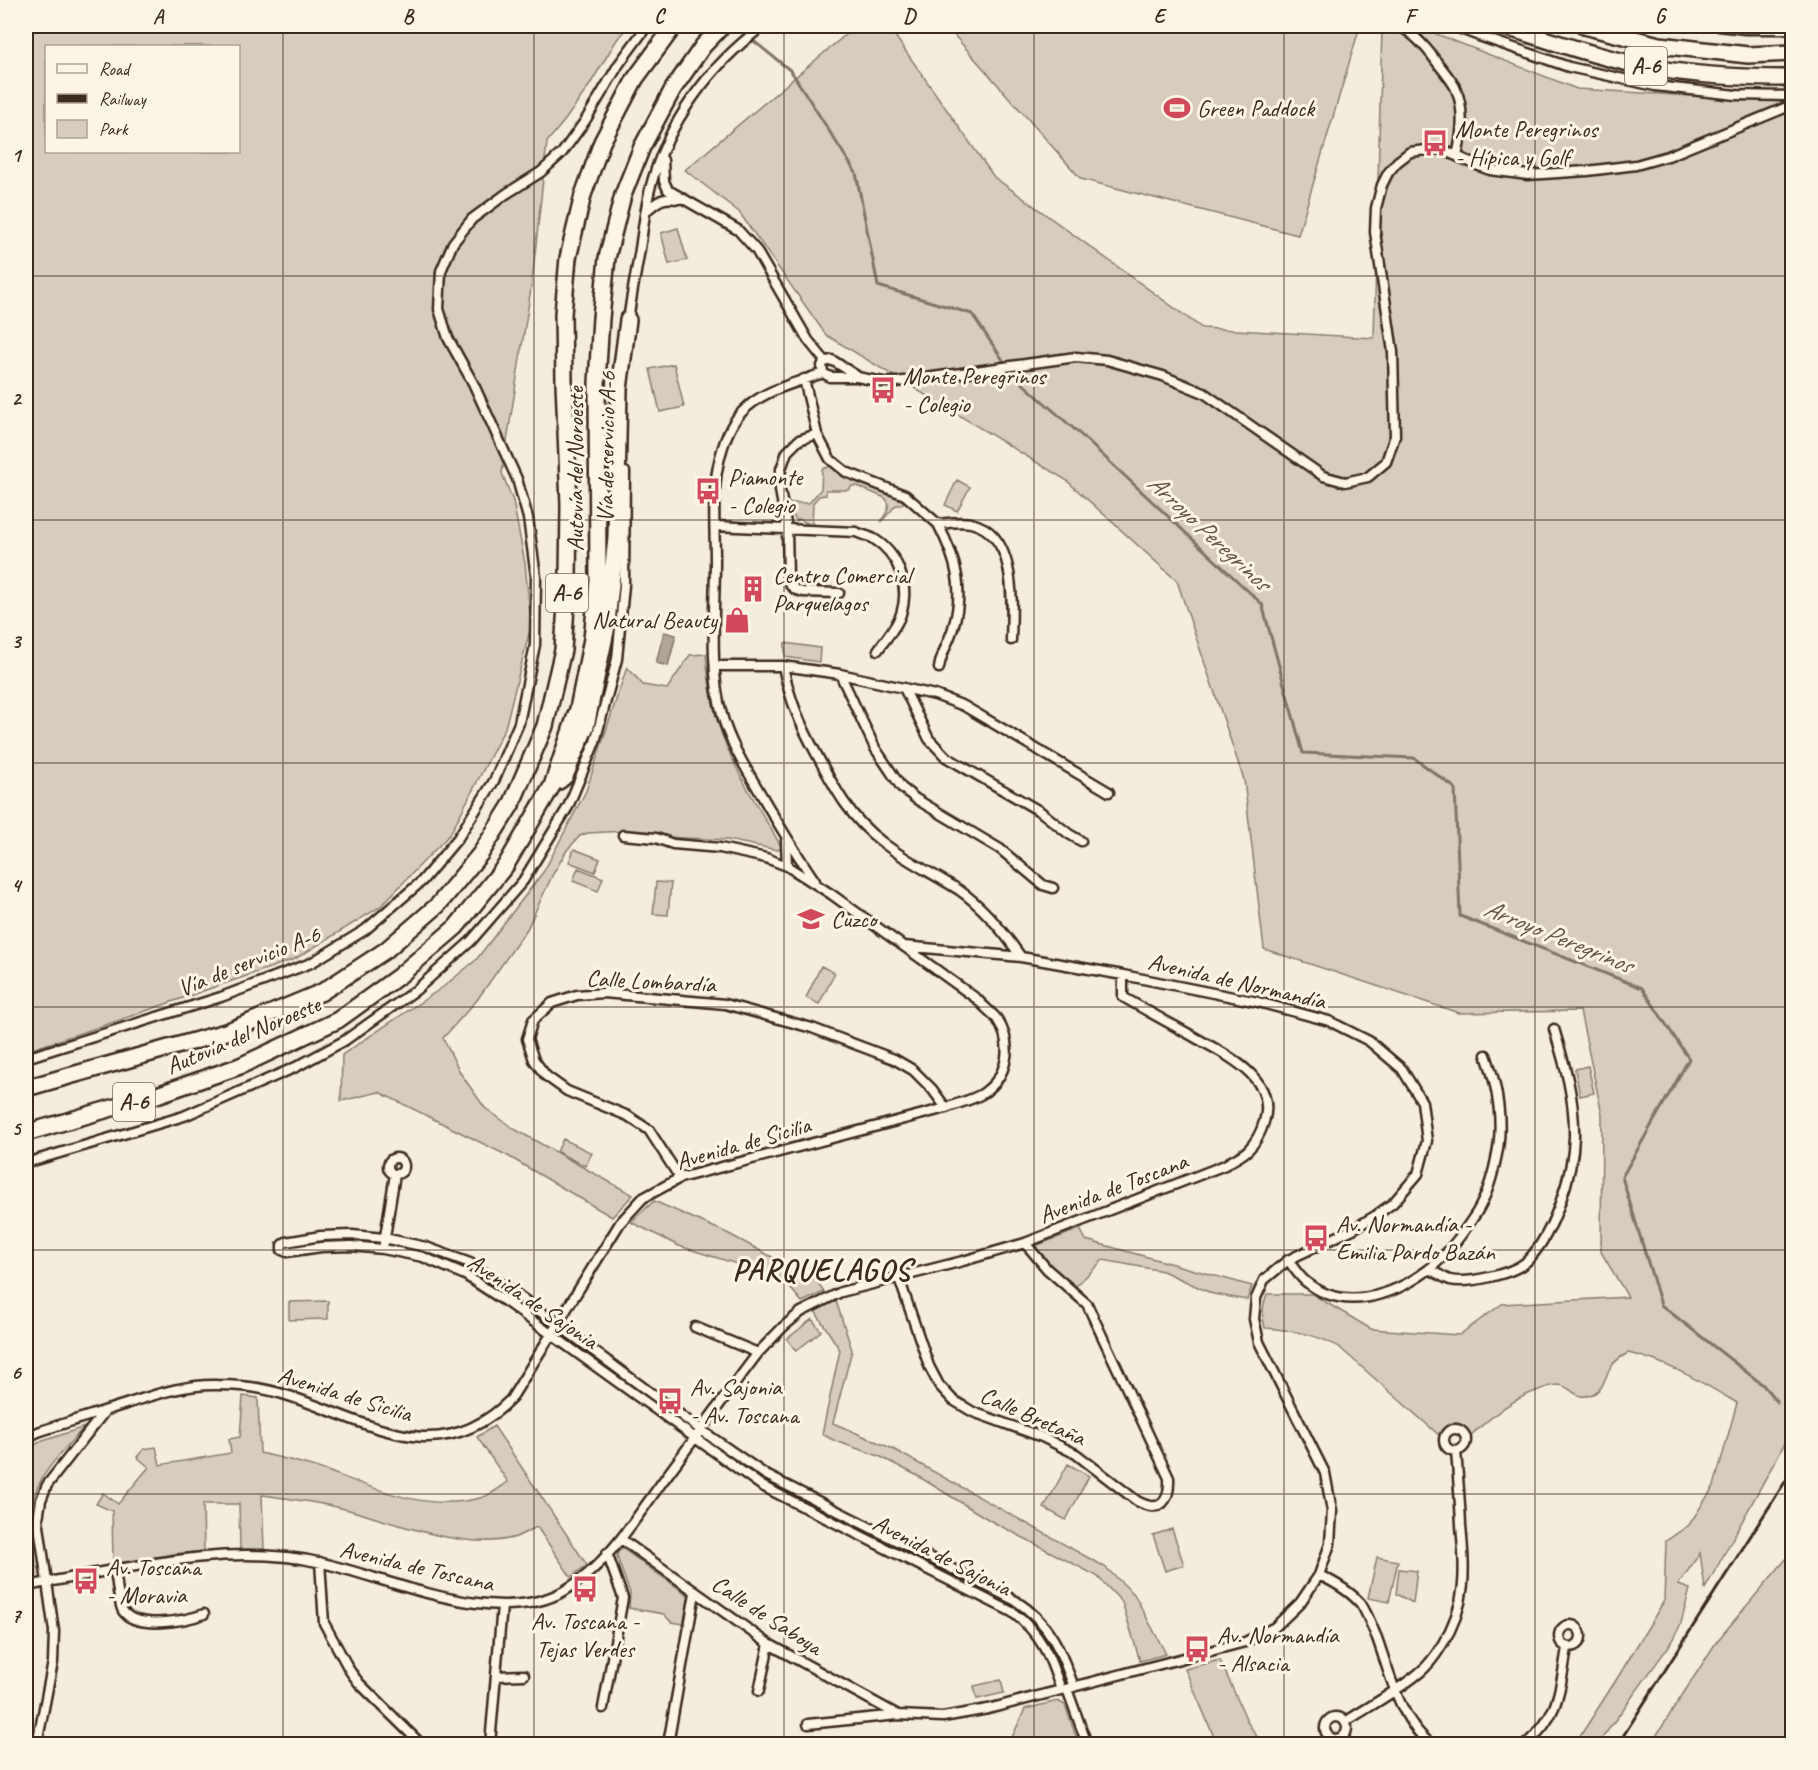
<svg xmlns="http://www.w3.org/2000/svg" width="1818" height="1770" viewBox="0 0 1818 1770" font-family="Caveat,sans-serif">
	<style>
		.green { fill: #d6cdbd; stroke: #887c6e; stroke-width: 1.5; fill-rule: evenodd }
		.water { fill: #b0a596; stroke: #817466; stroke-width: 1.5 }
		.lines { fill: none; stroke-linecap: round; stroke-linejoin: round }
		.stream { stroke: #817466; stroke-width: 3 }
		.minor-casing { stroke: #3b2a1e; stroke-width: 13 }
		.motorway-casing { stroke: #3b2a1e; stroke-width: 20 }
		.minor { stroke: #fcf5e5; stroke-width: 8 }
		.motorway { stroke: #fcf5e5; stroke-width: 15 }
		.rail { stroke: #3b2a1e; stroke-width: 3 }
		.grid { fill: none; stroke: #3b2a1e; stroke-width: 1.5; stroke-opacity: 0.55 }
		.labels { text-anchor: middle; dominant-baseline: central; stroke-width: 6; stroke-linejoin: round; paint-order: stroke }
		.shield { fill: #fcf5e5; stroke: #75675a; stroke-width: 1.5 }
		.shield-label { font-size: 22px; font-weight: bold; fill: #3b2a1e }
		.poi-label { font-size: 24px; fill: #3b2a1e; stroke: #fcf5e5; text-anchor: start }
		.street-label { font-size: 24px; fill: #3b2a1e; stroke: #fcf5e5 }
		.water-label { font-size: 26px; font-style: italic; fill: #645548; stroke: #fcf5e5 }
		.district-label { font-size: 30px; font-weight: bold; letter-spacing: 1.5px; fill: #3b2a1e; stroke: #fcf5e5 }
		.neatline { fill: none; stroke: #3b2a1e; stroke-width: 2 }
		.grid-label { font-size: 20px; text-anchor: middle; font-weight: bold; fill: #3b2a1e }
	</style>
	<rect width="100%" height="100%" fill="#f4eddd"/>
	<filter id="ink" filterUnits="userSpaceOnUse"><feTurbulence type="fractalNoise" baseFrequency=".0167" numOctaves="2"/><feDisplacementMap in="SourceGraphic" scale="12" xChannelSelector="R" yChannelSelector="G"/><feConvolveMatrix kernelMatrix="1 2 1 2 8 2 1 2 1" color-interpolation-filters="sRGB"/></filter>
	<g filter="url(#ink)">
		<path class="green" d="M26,26h602l-12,15 -27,45 -24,34 -18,22 -15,140 -30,191 11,28 12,62 6,63 -26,102 -55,106 -70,73 -85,52 -181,63 -88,29zM46,46h192v106h-192z
			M856,26h32l106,151 208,151 172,10 8,-312h34l161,63 215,13v1328l-87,159 -5,-36 -22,32 12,4 -9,34 -7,16 -76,105h-23l43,-67 46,-76 2,-60 23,-16 25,-39 23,-83c-34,-20 -70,-42 -109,-50 -7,4 -14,8 -18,15 -5,9 -6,21 -17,26 -18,8 -21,-8 -34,-9 -7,0 -16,3 -23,6 -26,9 -44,26 -65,44 -8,-16 -25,-16 -32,0l-100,-88c-23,-13 -48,-17 -74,-19 -3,-13 -3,-21 2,-34h45l59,35 88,6 43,-31 126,-7 -27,-45 1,-138 -22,-103 -121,2 -195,-64 -20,-169 -67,-199 -111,-101 -240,-145 -87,-123 -54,-42z
			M946,26h414l-62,209 -217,-56z
			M678,228l9,32 -18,4 -8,-31z
			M674,364l10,43 -24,5 -10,-43z
			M831,466l15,12 58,23 -3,4h-5l-15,17c4,-8 12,-17 4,-24l-28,-12h-5l-4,4h-22v5l-7,1 -6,7 -1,22h-6l1,-2 -8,-4 -2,2 -7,-10 -3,-8h22l12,-14 1,-20z
			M957,480l13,7 -13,24 -12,-6z
			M785,643l35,5 -1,14 -34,-5z
			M706,654c2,23 5,47 12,69 14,44 41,85 64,125l-5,2 -49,-10 -66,-3 -38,-6 -36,2 -8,3 -13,14 -14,24 -26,55 -50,71 -34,38 18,36 24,34 31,22 117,65 -21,22 -104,-61 -129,-64 -38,9 1,-46 101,-68 33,-27 68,-89 42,-80 41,-124 16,18 24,4 23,-34z
			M574,849l26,10 -5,13 -26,-10z
			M578,868l25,10 -5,13 -25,-10z
			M656,882l15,1 -3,32 -15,-1z
			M821,966l14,7 -16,31 -13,-6z
			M1588,1066l6,27 -14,3 -5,-27z
			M563,1139l29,14 -7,13 -28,-14z
			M654,1201l73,32 90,48 7,11 -22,10 -20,-24 -103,-32 -48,-24z
			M1080,1229l6,11 166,46 -5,14 -34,-6 -50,-23 -60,-11 -27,26 -25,-20 -15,-18 2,-3z
			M395,1244l30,7 43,17 44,28 33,26h-3c-23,-17 -51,-40 -77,-52 -23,-10 -46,-17 -71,-24l-1,-1z
			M328,1301v18l-39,1v-18z
			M836,1301l16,49 -19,73 58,25 214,119 29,27 32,60 -26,7 -18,-59 -25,-26 -106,-55 -75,-46 -37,-19 -44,-15 -13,-7 18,-84 -25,-39z
			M812,1319l9,12 -25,20 -9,-12z
			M243,1396l15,2 2,55c22,5 45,10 67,18 49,18 99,41 153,27 10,-2 19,-10 28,-16l-31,-45 17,-11 93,139 -16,12 -34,-50c-7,3 -14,7 -21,10 -48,15 -120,-14 -167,-27 -29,-8 -58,-11 -87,-15l2,54h-24l-1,-45h-36l1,47 -31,3 -60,10 -1,-53 -16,-7 7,-11 15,11 31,-37 -12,-10 7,-8 12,-2 4,18 71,-12 -2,-14 11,-2z
			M84,1427c-23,27 -54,53 -53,91 0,19 5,38 6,57l-2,4 -9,4v-133l14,-8z
			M709,1441l55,38 250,126c24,17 48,43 50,73 -5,-8 -7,-20 -12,-30 -9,-17 -23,-30 -39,-41l-250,-126 -55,-38z
			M1068,1464l21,12 -23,44 -22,-12z
			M1172,1529l12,36 -19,6 -12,-36z
			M623,1549l66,47 -5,28 -13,-2 -7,-8 -35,-6 1,-15 -13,-36 1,-6z
			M1792,1552v192h-141l66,-103z
			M1377,1557l21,4 -9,41 -21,-4z
			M1399,1569l18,2 -4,32 -17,-9z
			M1220,1660l28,63 14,21h-45l-32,-75z
			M1001,1680l3,13 -27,6 -3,-13z
			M1058,1701l7,4 13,37 -5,2h-64l16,-35z"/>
		<path class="water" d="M664,632l12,3 -8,31 -12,-3z"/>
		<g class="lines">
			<path class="stream" d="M735,26l56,45 65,102 22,113 94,28 41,61 69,61 180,168 41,149 111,5 41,30 5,128 182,72 47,71 -67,118 39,128 102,80 14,17
				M105,1744l15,-1 12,1"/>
			<g class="minor-casing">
				<path id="minor" d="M1399,26c14,7 27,21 37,35 6,8 14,17 19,26 10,21 7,48 2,69
					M1453,26l26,10 90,31 86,19 81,9 56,1
					M1719,26l26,3h47
					M663,160l1,21 4,9 70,40 18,20 52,90 17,21
					M646,211c13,-11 16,-14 33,-12
					M628,322c3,-25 8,-49 12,-73 3,-20 5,-40 10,-60 17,-66 59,-123 113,-163
					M823,373l7,4h27l26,5h14l179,-25 31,3 56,16 41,17 119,83 22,6 23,-5 18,-15 9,-26 -2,-84 -18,-120 1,-24 6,-23 6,-12 9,-11 13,-10 25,-3 8,1 36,16 11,4 38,5 59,-4 49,-6 32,-9 124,-51
					M823,373l-1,-7 2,-4 8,-2 25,16
					M804,379l13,55 13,25 16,13 59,23 33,29c10,-1 23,-3 33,-1 47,11 41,81 40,117
					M817,434l-18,6 -12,12 -6,17 -1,21 7,39 1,48 2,8 6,5 7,2 36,1
					M938,524c18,35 27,65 15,104 -4,14 -12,25 -14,40
					M715,526l141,6c6,3 13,4 18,7 25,15 36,48 27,75 -4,13 -15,24 -23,36
					M715,666h68l57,8 95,21 29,11 145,86
					M783,666c7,35 17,58 34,89 18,34 33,63 65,87 24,19 52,32 77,48 26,18 45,42 62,67
					M840,674l35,74 26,39 15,12 84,50 43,36 10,3
					M904,688l25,51 17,18 95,55 28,22 12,7
					M786,841l1,25
					M815,881c-22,-32 -41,-64 -60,-97 -13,-22 -26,-44 -33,-69 -13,-47 -7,-105 -7,-154 0,-31 -3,-65 3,-95 4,-19 10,-40 24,-54 22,-23 52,-28 81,-39
					M26,1058l195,-61 90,-34 54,-33 57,-49 36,-43 36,-57 25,-58 16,-78 1,-68 -8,-59 -11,-39 -44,-96 -25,-45 -9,-29 2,-38 12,-28 19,-24 34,-25 35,-22 21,-19 23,-32 34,-57 28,-38
					M388 1166a8 8 0 1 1 16 0a8 8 0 1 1-16 0Z
					M26,1163l158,-47 112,-49 48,-26 72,-51 55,-49 52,-60 45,-74 27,-65 22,-83 7,-74 1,-113
					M680,1178l-31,-48 -21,-14 -61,-25 -21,-15 -12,-16 -7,-21 6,-19 19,-17 25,-8 27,-2 121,11 87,24 82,31 19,11 19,19 14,19
					M384,1243l11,-69
					M1288,1260c5,7 11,16 17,21 38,32 88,15 123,-11 17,-13 33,-34 45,-52 12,-17 19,-39 23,-59 8,-34 2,-72 -10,-104
					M1429,1269c7,3 14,9 21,11 18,4 65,-6 78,-20 26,-27 45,-86 46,-123 1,-38 -9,-72 -20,-108
					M899,1278l30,88 10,19 14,15 20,12 69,25 34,17 61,47c24,13 33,0 32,-23l-82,-174 -40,-35 -22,-26
					M695,1327l63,26
					M1444 1440a11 11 0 1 1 22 0a11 11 0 1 1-22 0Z
					M26,1438l12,-6c30,-10 60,-19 91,-29 28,-9 58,-19 88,-18 24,0 49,3 72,11 80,26 150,76 222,3l109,-176 23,-25 37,-20 266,-70c12,-5 26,-8 36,-14 26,-17 32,-49 15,-75 -6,-7 -14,-13 -20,-20l-146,-105 -44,-28 -21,-8 -46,-10 -47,-4 -17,-6 -33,-3
					M621,1539l148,105 129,71 45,2 45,-8 257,-67 30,-15 25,-24 19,-28 11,-31 2,-33 -7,-38 -66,-131 -5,-23 2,-21 8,-18 24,-20 65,-31 22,-13 18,-13 25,-29 9,-33 -5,-39 -20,-33 -33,-28 -40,-20 -71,-19 -135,-27 -102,-18 -117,-11
					M320,1562l4,61 26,48 9,12 62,61
					M115,1570c2,10 3,33 8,41 13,19 62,10 81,3
					M1319,1575c15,7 31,16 42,29 7,11 11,23 16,34 13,36 23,83 54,106
					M26,1586c92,-16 203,-45 296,-23 70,16 175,66 242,28 43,-25 71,-72 99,-110 32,-43 63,-86 95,-128l25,-26 18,-15 40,-20 122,-31 62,-18 200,-78c7,-5 17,-9 23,-15 8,-8 13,-18 16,-28 14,-44 -38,-67 -68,-84 -25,-14 -49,-27 -73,-41v-22
					M1559 1636a11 11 0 1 1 22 0a11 11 0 1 1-22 0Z
					M496,1676l28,-1
					M1067,1689l20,55
					M1061,1690c-11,-33 -19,-56 -49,-78l-250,-126 -253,-182 -44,-29 -42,-18 -40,-8 -32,-3 -30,1 -34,5 -5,-2v-5l4,-3 35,-6 31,-1 32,3 42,9 44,16 45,30 186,137 65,45 250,126c35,23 44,48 58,86
					M759,1691l10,-47
					M603,1708l20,-110 -16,-45
					M1325 1728a11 11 0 1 1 22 0a11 11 0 1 1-22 0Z
					M1345,1722c25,-16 51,-30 74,-49 9,-7 17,-18 23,-28 26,-42 23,-73 19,-120 -1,-25 -3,-49 -5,-74
					M808,1724l90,-9
					M37,1744l16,-82 1,-31 -16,-112 3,-19 6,-15 58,-74
					M490,1744l12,-138
					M668,1744l27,-151
					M1526,1744c34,-28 34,-56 41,-96"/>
			</g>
			<g class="motorway-casing">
				<path id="motorway" d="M1503,26c51,16 103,34 156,43 44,7 89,9 133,9
					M1584,26l75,19 89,10 44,-2
					M559,781l6,-5 21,-50 20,-95 10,-93 3,-149 9,-69
					M26,1088l200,-56 96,-40 64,-42 52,-45 43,-52 30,-48 34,-79 18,-76 5,-73 1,-72 -5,-123 -1,-68 5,-56 15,-63 19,-53 33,-63 39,-53
					M26,1133l131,-38 83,-29 98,-46 61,-44 57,-49 50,-62 46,-79 26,-77 14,-70 6,-58 -1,-198 4,-65 6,-60 16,-63 19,-48 31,-58 30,-43 19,-20"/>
			</g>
			<use href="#minor" class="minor"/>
			<use href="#motorway" class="motorway"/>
			<path class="rail" d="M1618,1744l174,-273"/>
		</g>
	</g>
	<path class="grid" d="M283,26v1718M534,26v1718M784,26v1718M1034,26v1718M1284,26v1718M1535,26v1718M26,276h1766M26,520h1766M26,763h1766M26,1007h1766M26,1250h1766M26,1494h1766"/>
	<defs>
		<g id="stadium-bare" transform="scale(2.07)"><path d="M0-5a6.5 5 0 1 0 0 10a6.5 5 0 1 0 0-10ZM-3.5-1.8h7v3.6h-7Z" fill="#d1495b" stroke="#fcf5e5" stroke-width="2.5" paint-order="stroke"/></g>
		<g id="bus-bare" transform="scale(2.07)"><path d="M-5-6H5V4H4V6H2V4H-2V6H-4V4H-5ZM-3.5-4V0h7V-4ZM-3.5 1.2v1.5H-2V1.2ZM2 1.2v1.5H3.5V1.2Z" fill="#d1495b" stroke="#fcf5e5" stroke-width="2.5" paint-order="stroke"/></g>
		<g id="building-bare" transform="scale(2.07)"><path d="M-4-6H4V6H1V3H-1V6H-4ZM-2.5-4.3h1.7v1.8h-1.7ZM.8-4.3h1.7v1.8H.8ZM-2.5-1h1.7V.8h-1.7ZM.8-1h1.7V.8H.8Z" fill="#d1495b" stroke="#fcf5e5" stroke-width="2.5" paint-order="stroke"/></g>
		<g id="shop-bare" transform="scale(2.07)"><path d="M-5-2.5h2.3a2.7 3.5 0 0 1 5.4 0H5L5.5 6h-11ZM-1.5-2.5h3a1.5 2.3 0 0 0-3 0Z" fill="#d1495b" stroke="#fcf5e5" stroke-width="2.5" paint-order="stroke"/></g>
		<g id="school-bare" transform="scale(2.07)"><path d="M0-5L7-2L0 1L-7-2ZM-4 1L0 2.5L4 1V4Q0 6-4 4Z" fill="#d1495b" stroke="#fcf5e5" stroke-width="2.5" paint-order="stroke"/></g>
	</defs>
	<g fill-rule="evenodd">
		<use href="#stadium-bare" x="1177" y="108"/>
		<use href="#bus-bare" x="1435" y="143"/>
		<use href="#bus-bare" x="883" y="390"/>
		<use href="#bus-bare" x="708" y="491"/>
		<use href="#building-bare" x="753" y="589"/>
		<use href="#shop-bare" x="737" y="620"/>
		<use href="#school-bare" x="811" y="919"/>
		<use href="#bus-bare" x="1316" y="1238"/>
		<use href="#bus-bare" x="670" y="1401"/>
		<use href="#bus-bare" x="86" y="1581"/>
		<use href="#bus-bare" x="585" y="1589"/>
		<use href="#bus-bare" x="1197" y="1649"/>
	</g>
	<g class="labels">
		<g class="shield">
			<rect x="1625" y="47" width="42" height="38" rx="4.5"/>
			<rect x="546" y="574" width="42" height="38" rx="4.5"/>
			<rect x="113" y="1083" width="42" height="38" rx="4.5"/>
		</g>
		<g class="shield-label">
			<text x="1646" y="66">A-6</text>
			<text x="567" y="593">A-6</text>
			<text x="134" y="1102">A-6</text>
		</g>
		<g class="poi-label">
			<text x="1197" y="108">Green Paddock</text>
			<text x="1455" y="129">Monte Peregrinos<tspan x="1455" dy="28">- Hípica y Golf</tspan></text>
			<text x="903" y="376">Monte Peregrinos<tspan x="903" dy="28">- Colegio</tspan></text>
			<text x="728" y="477">Piamonte<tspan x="728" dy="28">- Colegio</tspan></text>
			<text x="773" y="575">Centro Comercial<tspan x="773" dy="28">Parquelagos</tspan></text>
			<text x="717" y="620" text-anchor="end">Natural Beauty</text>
			<text x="831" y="919">Cuzco</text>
			<text x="1336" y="1224">Av. Normandía -<tspan x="1336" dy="28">Emilia Pardo Bazán</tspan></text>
			<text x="690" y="1387">Av. Sajonia<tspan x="690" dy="28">- Av. Toscana</tspan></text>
			<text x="106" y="1567">Av. Toscana<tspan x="106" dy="28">- Moravia</tspan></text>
			<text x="585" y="1621" text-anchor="middle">Av. Toscana -<tspan x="585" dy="28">Tejas Verdes</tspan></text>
			<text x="1217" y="1635">Av. Normandía<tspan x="1217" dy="28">- Alsacia</tspan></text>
		</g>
		<g class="street-label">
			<text transform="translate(606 447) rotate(-89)">Vía de servicio A-6</text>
			<text transform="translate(575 469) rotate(-90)">Autovía del Noroeste</text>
			<text transform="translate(249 961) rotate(-22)">Vía de servicio A-6</text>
			<text transform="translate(651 981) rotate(3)">Calle Lombardía</text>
			<text transform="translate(1237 981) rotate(13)">Avenida de Normandía</text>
			<text transform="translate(243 1035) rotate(-23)">Autovía del Noroeste</text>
			<text transform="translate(743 1143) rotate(-16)">Avenida de Sicilia</text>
			<text transform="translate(1113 1188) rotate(-21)">Avenida de Toscana</text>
			<text transform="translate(533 1301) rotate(34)">Avenida de Sajonia</text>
			<text transform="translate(345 1394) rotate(17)">Avenida de Sicilia</text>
			<text transform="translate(1033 1416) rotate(24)">Calle Bretaña</text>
			<text transform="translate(942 1555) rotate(27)">Avenida de Sajonia</text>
			<text transform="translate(417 1566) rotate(13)">Avenida de Toscana</text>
			<text transform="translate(767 1615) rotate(33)">Calle de Saboya</text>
		</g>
		<g class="water-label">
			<text transform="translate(1209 532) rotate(43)">Arroyo Peregrinos</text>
			<text transform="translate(1558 936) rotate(22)">Arroyo Peregrinos</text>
		</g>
		<g class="district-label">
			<text x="822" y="1270">PARQUELAGOS</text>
		</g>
	</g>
	<rect width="1818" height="1770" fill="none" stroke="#fcf5e5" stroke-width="66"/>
	<rect x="45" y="45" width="195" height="108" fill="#fcf5e5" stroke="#afa495" stroke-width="1.5"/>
	<rect x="57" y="64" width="30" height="9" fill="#fcf5e5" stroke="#afa495" stroke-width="1.5"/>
	<text x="99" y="75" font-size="18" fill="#3b2a1e">Road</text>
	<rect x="57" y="94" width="30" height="9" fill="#3b2a1e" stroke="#afa495" stroke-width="1.5"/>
	<text x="99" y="105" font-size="18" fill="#3b2a1e">Railway</text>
	<rect x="57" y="120" width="30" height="18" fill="#d6cdbd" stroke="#afa495" stroke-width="1.5"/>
	<text x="99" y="135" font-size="18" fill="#3b2a1e">Park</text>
	<rect x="33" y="33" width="1752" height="1704" class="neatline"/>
	<g class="grid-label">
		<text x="158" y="23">A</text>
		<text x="408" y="23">B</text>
		<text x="659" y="23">C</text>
		<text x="909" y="23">D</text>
		<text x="1159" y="23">E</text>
		<text x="1410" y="23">F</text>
		<text x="1660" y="23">G</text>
		<text x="16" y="162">1</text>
		<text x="16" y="405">2</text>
		<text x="16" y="648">3</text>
		<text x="16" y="892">4</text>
		<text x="16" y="1135">5</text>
		<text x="16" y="1379">6</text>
		<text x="16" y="1622">7</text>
	</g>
</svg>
